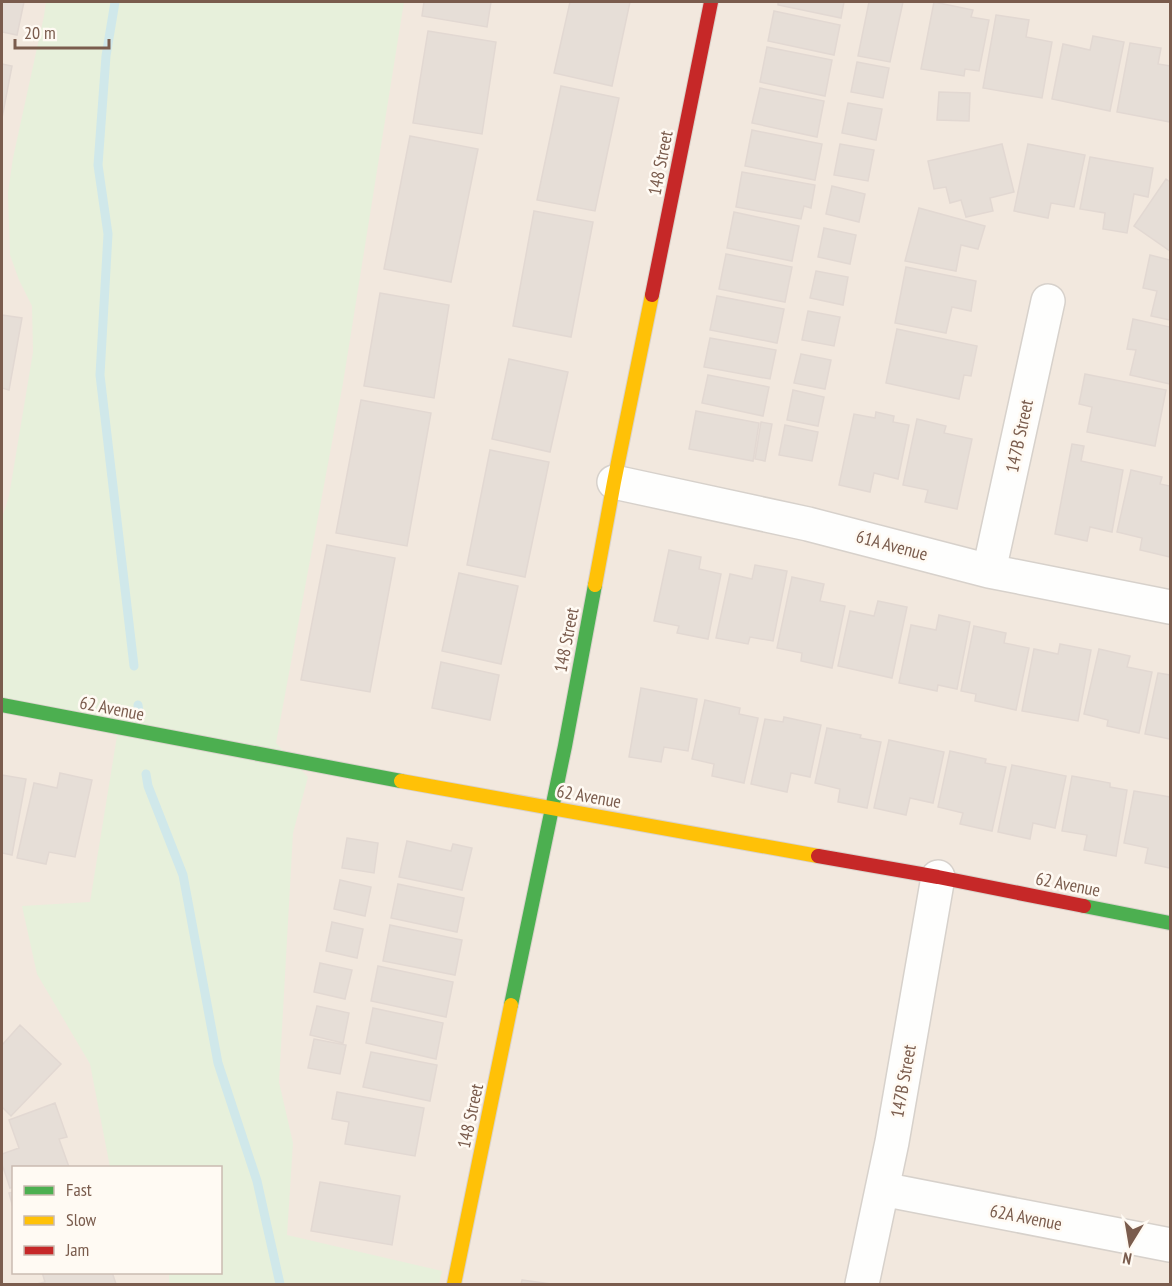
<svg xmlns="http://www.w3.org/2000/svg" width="1172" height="1286" viewBox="0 0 1172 1286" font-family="'PT Sans Narrow',sans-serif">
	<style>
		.residential { fill: #f2e8de; fill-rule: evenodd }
		.green { fill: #e7f0db }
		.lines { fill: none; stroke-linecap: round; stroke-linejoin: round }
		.stream { stroke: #d0e8ea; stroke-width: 9 }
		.building { fill: #e6ded7; stroke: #e2d8d2; stroke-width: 1.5 }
		.street-casing { stroke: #d7d1cb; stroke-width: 36 }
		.fast-casing { stroke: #d9d2cb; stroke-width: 16 }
		.slow-casing { stroke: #d9d2cb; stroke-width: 16 }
		.jam-casing { stroke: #d9d2cb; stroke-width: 16 }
		.street { stroke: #fefefd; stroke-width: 33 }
		.fast { stroke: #4caf50; stroke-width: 14 }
		.slow { stroke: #ffc107; stroke-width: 14 }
		.jam { stroke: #c62828; stroke-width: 14 }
		.labels { text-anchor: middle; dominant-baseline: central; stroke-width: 5; stroke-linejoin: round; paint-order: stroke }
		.street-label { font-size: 18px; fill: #7a5c4d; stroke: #fffaf3 }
	</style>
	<rect width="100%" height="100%" fill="#f9f5f0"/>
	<path class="residential" d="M2,2h1168v1282h-1168zM14,1168h206v104h-206z"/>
	<path class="green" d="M46,2h358l-61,381 -67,360 32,34 -15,56 -14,249 14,61 -6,92 155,36 -3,13h-270v-11l51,-1v-104l-110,-1 -20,-103 -53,-90 -15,-68 68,-4 27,-166 -115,-39v-179l7,-22 24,-144 -1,-46 -13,-26 -9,-25 -2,-62 5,-35 31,-142z"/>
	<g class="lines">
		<path class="stream" d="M115,2l-9,54 -8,109 10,69 -8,141 34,291
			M138,705l1,8
			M146,774l2,12 35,89 35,188 39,118 23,103"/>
	</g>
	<path class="building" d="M2,2h22l-7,33 -15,-3z
		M424,2h67l-4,25 -65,-11z
		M570,2h60l-18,84 -58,-13z
		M778,2h66l-3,16 -63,-13z
		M869,2h34l-13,60 -32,-6z
		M934,2l39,8 -2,7 18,3 -10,51 -14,-2 -1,7 -43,-7z
		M774,11l66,14 -6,30 -66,-14z
		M996,15l33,5 -3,17 26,5 -10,56 -59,-10z
		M428,31l68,11 -14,92 -69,-11z
		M1093,36l31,6 -14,69 -58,-12 11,-55 27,6z
		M1130,43l31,5 -3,16 12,2v56l-53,-10z
		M767,47l65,13 -7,36 -65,-14z
		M857,62l32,6 -6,30 -32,-6z
		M2,64l10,2 -10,52z
		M561,86l58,12 -24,113 -58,-11z
		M760,88l64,13 -7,36 -65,-14z
		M939,92l31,1 -1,28 -32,-1z
		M848,103l34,6 -6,31 -34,-7z
		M752,130l70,14 -7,36 -70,-14z
		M410,136l68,13 -27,133 -67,-13z
		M840,144l34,6 -6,31 -34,-6z
		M1002,144l12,48 -24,6 3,13 -27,6 -5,-17 -11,3 -4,-16 -12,2 -6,-28z
		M1028,144l57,11 -11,52 -23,-4 -3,15 -34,-7z
		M1090,157l63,11 -5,29 -14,-3 -7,39 -24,-4 2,-16 -25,-4z
		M742,172l73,13 -4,23 -7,-2 -3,13 -65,-12z
		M1166,179l4,3v69l-36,-25z
		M832,186l33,8 -6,28 -33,-8z
		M919,208l66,18 -7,23 -17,-4 -5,26 -51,-10z
		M534,211l59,11 -22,115 -58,-11z
		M734,212l65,14 -7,35 -65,-13z
		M824,228l32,7 -6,29 -32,-7z
		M726,254l66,13 -7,35 -66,-13z
		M1150,255l20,5v60l-19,-4 6,-25 -14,-3z
		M906,267l70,14 -5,30 -19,-4 -6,26 -51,-10z
		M816,271l32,6 -5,28 -33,-7z
		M380,293l69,12 -15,93 -70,-12z
		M717,296l67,13 -7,34 -67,-13z
		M808,311l32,6 -6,29 -32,-6z
		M2,315l20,3 -13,72 -7,-2z
		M1133,319l37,8v57l-40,-9 6,-25 -9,-1z
		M897,329l80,17 -6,30 -7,-1 -5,24 -73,-16z
		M710,338l66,12 -6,29 -66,-12z
		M801,354l30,6 -6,29 -31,-6z
		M509,359l59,13 -18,80 -58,-13z
		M1085,374l81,16 -11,56 -68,-14 5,-25 -13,-3z
		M708,375l61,12 -6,29 -61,-13z
		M793,390l31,7 -6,29 -31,-6z
		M361,400l70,13 -24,133 -71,-13z
		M696,411l63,12 -6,38 -64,-12z
		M876,412l18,4 -1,6 16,3 -11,54 -24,-6 -4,19 -31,-7 15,-71 21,4z
		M917,419l29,7 -2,7 28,6 -15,70 -32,-7 3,-12 -25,-5z
		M761,422l11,2 -7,37 -10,-2z
		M785,425l33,7 -6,29 -33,-6z
		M1072,444l12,2 -3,15 42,9 -11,62 -22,-5 -3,14 -32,-7z
		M490,450l59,12 -24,115 -58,-12z
		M1131,470l31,7 -2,7 10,2v71l-30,-7 2,-12 -25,-6z
		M327,545l68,13 -25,134 -69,-12z
		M669,550l32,7 -2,12 22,5 -13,65 -31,-6 2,-7 -25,-5z
		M755,565l32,6 -14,70 -23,-4 -2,7 -32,-6 14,-64 22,5z
		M459,573l59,13 -17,78 -59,-13z
		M792,577l32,7 -4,17 25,5 -13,62 -31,-7 1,-8 -25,-5z
		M878,601l29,6 -15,71 -54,-12 12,-55 24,5z
		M939,615l31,7 -13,67 -19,-4 -1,6 -38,-8 12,-58 25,5z
		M974,626l32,7 -2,10 25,5 -13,62 -41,-9 1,-7 -15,-3z
		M1060,644l31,6 -13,71 -56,-10 12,-62 24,5z
		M1099,649l31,7 -3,11 25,5 -13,61 -32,-7 1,-6 -24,-6z
		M441,662l58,13 -9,45 -58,-12z
		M1158,673l12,2v64l-25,-5z
		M641,688l56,11 -9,52 -24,-4 -3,15 -32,-5z
		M705,700l35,8 -1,6 19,4 -14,65 -32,-7 2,-12 -22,-5z
		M784,717l37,8 -11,52 -19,-4 -4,19 -36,-8 14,-65 18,3z
		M827,728l34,7 -1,3 21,4 -14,66 -29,-6 2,-13 -25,-6z
		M889,740l55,12 -11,51 -23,-5 -4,17 -32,-7z
		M950,751l36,8 -1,4 21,4 -14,64 -32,-7 3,-11 -25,-6z
		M1012,765l54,11 -11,52 -22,-5 -3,16 -32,-7z
		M60,773l32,7 -17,77 -26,-5 -3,12 -29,-6 17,-75 23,5z
		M2,775l24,4 -14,76 -10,-2z
		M1072,776l38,7v4l17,3 -11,66 -32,-6 3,-15 -25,-4z
		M1134,791l36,6v71l-25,-5 3,-15 -24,-5z
		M347,838l31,5 -4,30 -32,-5z
		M407,841l44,10 2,-7 19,4 -10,42 -63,-13z
		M340,880l31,7 -6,29 -31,-7z
		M398,884l66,14 -7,34 -66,-14z
		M332,922l31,7 -6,29 -31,-7z
		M390,925l72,15 -7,35 -72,-14z
		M320,963l32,7 -7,29 -31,-7z
		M378,966l75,16 -7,35 -75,-16z
		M317,1006l32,7 -6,30 -33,-8z
		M373,1008l70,15 -7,36 -70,-16z
		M20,1025l41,39 -50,52 -9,-9v-62z
		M314,1039l32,6 -6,29 -32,-6z
		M371,1052l66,13 -7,36 -67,-14z
		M337,1092l87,16 -9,48 -70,-12 4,-22 -17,-3z
		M55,1103l12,34 -8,2 10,28 -55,1v19l-4,1 -8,-24v-10l17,-6 -10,-28z
		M320,1182l80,14 -8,49 -81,-14z
		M14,1192v19l-5,-18z
		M42,1272h70l4,12h-79l8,-2z
		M522,1280l29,4h-30z"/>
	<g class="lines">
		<g class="street-casing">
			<path id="street" d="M614,482l194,42 181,47 181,36
				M989,571l59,-270
				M882,1189l288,56
				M862,1284l30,-142 46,-265"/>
		</g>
		<g class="fast-casing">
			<path id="fast" d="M2,705l399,76
				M1084,906l86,17
				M511,1005l54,-259 30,-161"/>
		</g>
		<g class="slow-casing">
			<path id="slow" d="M595,585l19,-103 38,-187
				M401,781l417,75
				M454,1284l57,-279"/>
		</g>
		<g class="jam-casing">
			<path id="jam" d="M652,295l59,-293
				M818,856l120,21 146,29"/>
		</g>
		<use href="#street" class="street"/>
		<use href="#fast" class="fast"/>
		<use href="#slow" class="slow"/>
		<use href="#jam" class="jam"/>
	</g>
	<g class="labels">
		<g class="street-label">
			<text transform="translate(660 163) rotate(-79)">148 Street</text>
			<text transform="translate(1019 436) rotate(-78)">147B Street</text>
			<text transform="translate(892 545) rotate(15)">61A Avenue</text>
			<text transform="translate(566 640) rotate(-79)">148 Street</text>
			<text transform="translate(112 708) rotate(11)">62 Avenue</text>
			<text transform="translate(589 796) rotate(10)">62 Avenue</text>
			<text transform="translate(1068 884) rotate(11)">62 Avenue</text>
			<text transform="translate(903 1081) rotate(-80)">147B Street</text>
			<text transform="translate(470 1116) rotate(-78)">148 Street</text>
			<text transform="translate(1026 1217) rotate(11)">62A Avenue</text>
		</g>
	</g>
	<rect width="1172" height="1286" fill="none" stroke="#7a5c4d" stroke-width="6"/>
	<rect x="12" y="1166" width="210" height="108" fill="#fffaf3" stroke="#cabbb1" stroke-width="1.5"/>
	<rect x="24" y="1186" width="30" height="9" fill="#4caf50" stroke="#cabbb1" stroke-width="1.5"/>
	<text x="66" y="1196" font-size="18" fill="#7a5c4d">Fast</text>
	<rect x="24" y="1216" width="30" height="9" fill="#ffc107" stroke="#cabbb1" stroke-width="1.5"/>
	<text x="66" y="1226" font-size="18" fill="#7a5c4d">Slow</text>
	<rect x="24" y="1246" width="30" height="9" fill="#c62828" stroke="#cabbb1" stroke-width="1.5"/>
	<text x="66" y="1256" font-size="18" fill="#7a5c4d">Jam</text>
	<g transform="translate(1130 1244) rotate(191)" stroke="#fffaf3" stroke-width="4.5" paint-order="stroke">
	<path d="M0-4.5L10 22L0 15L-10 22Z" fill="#7a5c4d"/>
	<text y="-9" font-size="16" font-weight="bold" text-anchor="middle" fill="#7a5c4d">N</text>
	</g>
	<path d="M15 39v9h94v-9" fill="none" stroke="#7a5c4d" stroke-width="3"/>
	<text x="24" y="39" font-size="18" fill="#7a5c4d" stroke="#fffaf3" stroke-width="4.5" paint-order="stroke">20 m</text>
</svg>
